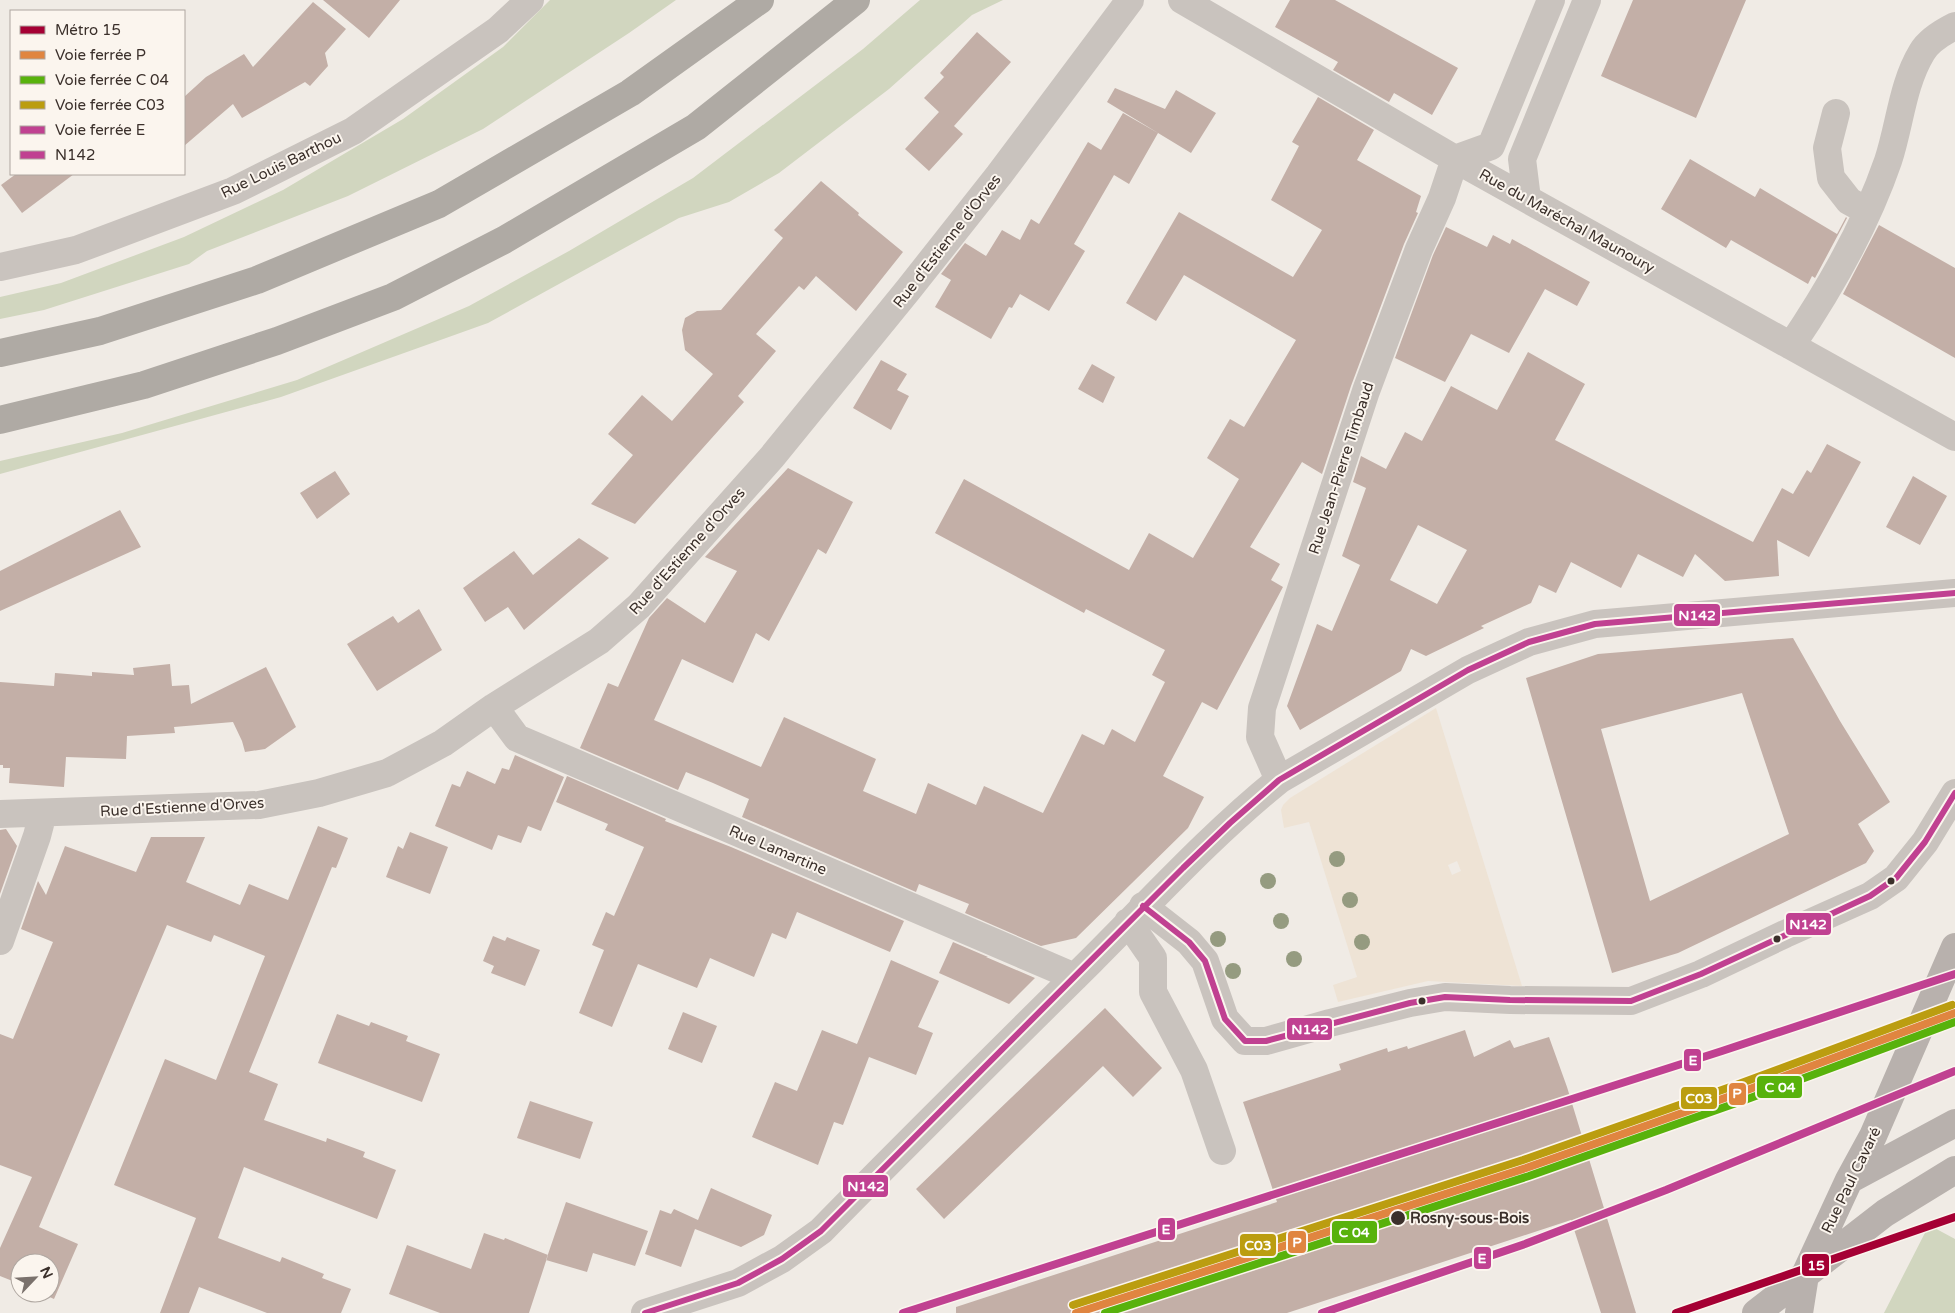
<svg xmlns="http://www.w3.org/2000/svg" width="1955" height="1313" viewBox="0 0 1955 1313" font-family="'Varela Round',sans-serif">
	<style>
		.green { fill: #d1d6bf }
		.plaza { fill: #eee3d5; fill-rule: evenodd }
		.building { fill: #c3afa7; fill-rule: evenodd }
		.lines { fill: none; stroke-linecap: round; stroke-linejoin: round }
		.minor { stroke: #c9c3be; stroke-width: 28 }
		.major { stroke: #b8b1ad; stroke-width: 28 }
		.highway { stroke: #afaaa4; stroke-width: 28 }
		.bus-1-casing { stroke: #fbf5ee; stroke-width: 10 }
		.bus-1 { stroke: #c04191; stroke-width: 6 }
		.rail-1-casing { stroke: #fbf5ee; stroke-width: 11 }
		.rail-2-casing { stroke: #fbf5ee; stroke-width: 11 }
		.rail-3-casing { stroke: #fbf5ee; stroke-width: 11 }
		.rail-4-casing { stroke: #fbf5ee; stroke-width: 11 }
		.rail-1 { stroke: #e08540; stroke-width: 8 }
		.rail-2 { stroke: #58b20c; stroke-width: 8 }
		.rail-3 { stroke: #bb9d10; stroke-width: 8 }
		.rail-4 { stroke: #c04191; stroke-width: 8 }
		.metro-1-casing { stroke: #fbf5ee; stroke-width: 11 }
		.metro-1 { stroke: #a50034; stroke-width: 8 }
		.tree { fill: #959b80 }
		.bus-dot { fill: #3b302b; stroke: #fbf5ee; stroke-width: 2 }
		.labels { text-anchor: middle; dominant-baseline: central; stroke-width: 4; stroke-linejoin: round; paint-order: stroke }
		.street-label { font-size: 15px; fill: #3b302b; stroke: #fbf5ee }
		.stop-label { font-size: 15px; font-weight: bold; fill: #3b302b; stroke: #fbf5ee; text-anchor: start }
		.line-badge { stroke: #fbf5ee; stroke-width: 2 }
		.badge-label { font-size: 14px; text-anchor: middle; font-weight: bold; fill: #fff }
	</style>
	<rect width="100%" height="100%" fill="#f0ebe5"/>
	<path class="green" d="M550,0h126l-47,33 -146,96 -135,67 -141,55 -18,13 -145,46 -44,9v-22l61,-14 123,-46 99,-47 120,-71 100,-72z
		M920,0h83l-31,15 -83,74 -110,84 -50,29 -50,16 -191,105 -207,74 -281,77v-13l122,-28 175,-53 172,-74 100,-55 124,-73 170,-129z
		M1929,1225l26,14v74h-71z"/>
	<path class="plaza" d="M1436,708l86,278 -94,-5 -90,21 -5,-17 24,-8 -48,-155 -25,6 -3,-18 2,-5 7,-7zM1457,861l4,10 -9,4 -4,-10z"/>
	<path class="building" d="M323,0h77l-31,38z
		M1290,0h45l123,68 -26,47 -38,-22 -5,9 -56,-32 5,-8 -63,-35z
		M1633,0h113l-50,118 -95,-42z
		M313,2l33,27 -21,24 3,13 -18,20 -5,-4 -63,36 -9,-14 -49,42v-49l22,-20 38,-23 9,13z
		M977,32l34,30 -57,64 9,8 -34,37 -24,-22 34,-37 -15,-14 20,-21 -4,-4z
		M1115,88l50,21 11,-19 40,23 -25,40 -84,-51z
		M1318,97l56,33 -17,30 64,36 -5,16 2,1 -14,31 -53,142 -29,88 -20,-12 -52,85 30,17 -9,16 12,7 -66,123 -15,-8 -39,74 41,21 -16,31 -112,110 -35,8 -76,-33 4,-9 -50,-20 -3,8 -174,-75 7,-18 -36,-16 -27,-11 -8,18 -98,-42 28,-65 10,4 31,-69 18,-20 38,25 32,-52 -32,-14 83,-89 65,34 -27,52 -8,-5 -49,92 -13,-8 -23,50 -51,-24 -28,61 107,47 23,-50 92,42 -13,32 53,23 12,-31 48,22 8,-19 59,27 39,-79 22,11 8,-16 23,13 30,-60 -13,-7 13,-25 -79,-41 -2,4 -149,-80 29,-54 165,91 20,-37 44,25 46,-79 -32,-21 23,-39 14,8 52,-87 -112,-65 -28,46 -30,-18 53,-91 114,65 29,-47 -51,-30 28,-54 -7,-4z
		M1123,113l35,20 -29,51 -15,-9 -40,69 11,7 -36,60 -29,-17 -8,14 -3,-1 -18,32 -56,-32 16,-27 -10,-6 24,-31 21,13 16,-26 18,10 11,-21 8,5 49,-82 13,8z
		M1690,159l65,38 5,-9 77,46 9,-17 1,1 -32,60 -3,-2 -4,8 -77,-44 -5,8 -65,-39z
		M16,174h58l-52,39 -21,-28z
		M821,181l38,32 -1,2 45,37 -47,59 -40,-35 -12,14 -5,-4 -43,48 20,17 -38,45 6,6 -109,122 -44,-20 42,-49 -25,-21 34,-39 30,26 41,-47 -28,-24 -3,-20 3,-12 12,-7 24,-1 62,-72 -9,-8z
		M1879,225l76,43v90l-112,-64z
		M1446,227l41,20 6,-12 17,9 2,-5 78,43 -13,24 -32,-17 -36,64 -38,-19 -26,48 -50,-24 38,-103z
		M1528,352l57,32 -30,56 198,102 29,-54 11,6 14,-24 4,3 16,-29 34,18 -52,95 -32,-17 2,36 -54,5 -30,-27 -12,23 -45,-23 -17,34 -50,-26 -15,31 -17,-8 -8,18 -50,23 3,2 -58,28 -15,-7 -10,22 -101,59 -13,-24 30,-82 15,7 28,-66 -18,-9 24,-68 -13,-6 8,-26 25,13 19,-37 17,9 29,-55 46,24zM1418,525l49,25 -30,54 -47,-24z
		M881,360l26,14 -10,16 12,6 -18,34 -38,-22z
		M1092,364l23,13 -12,26 -25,-14z
		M335,471l15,23 -33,25 -17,-26z
		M1913,476l34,20 -27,49 -34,-18z
		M120,510l21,37 -141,64v-40z
		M579,538l30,20 -85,72 -16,-23 -23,15 -22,-34 51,-37 19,24z
		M419,609l23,41 -65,41 -30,-47 46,-28 5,7z
		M1793,638l47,83 50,81 -32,22 16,27 -8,12 -188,90 -66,20 -86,-295 72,-24zM1742,693l47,141 -139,67 -49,-172z
		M170,664l2,22 17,-1 2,19 75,-37 30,60 -31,22 -20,3 -3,-11 -9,-19 -59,5 1,6 -48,3 -1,23 -60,-2 -2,30 -55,-4 1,-15h-7v-3h-3v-83l54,4 1,-13 37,3v-4l42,3 -1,-7z
		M515,755l49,22 -23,54 -13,-5 -7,17 -23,-8 -6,15 -57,-24 17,-42 8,3 7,-16 28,13 7,-16 7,2z
		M567,776l99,43 -1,2 66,26 173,74 -14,31 -93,-40 -11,27 -14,-6 -18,44 -44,-19 -13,30 -59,-24 -26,63 -33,-14 25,-63 -12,-5 14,-33 8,4 30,-69 -39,-17 3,-6 -52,-22z
		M318,826l30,12 -12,30 -4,-1 -83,205 29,12 -14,36 62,22 1,-4 38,14 -2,5 33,13 -19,49 -133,-52 -26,71 62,24 2,-5 42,17 -2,4 29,11 -10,24h-74l-68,-26 -10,26h-29l36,-95 -82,-33 51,-126 51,21 49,-124 -51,-21 -3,7 -44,-17 -128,302 39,17 -24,55 -13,-6h9v-30h-30v21l-20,-8v-28l32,-71 -32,-12v-131l13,5 40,-97 -32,-13 17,-48 8,14 19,-49 71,26 15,-35h54l-19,45 54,23 9,-21 39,16z
		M6,829l11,17 -17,48v-64z
		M410,832l38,15 -18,47 -44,-17 12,-31 5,3z
		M493,936l12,5 2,-4 33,13 -15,36 -34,-13 3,-7 -11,-5z
		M953,942l35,15h-2l49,21 -26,26 -70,-31z
		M891,960l48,21 -21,46 15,6 -17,42 -47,-18 -26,68 -9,-3 -16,43 -66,-28 23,-55 22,9 25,-61 35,14z
		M1105,1008l57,60 -29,29 -30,-31 -159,153 -28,-30z
		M683,1012l34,14 -15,37 -34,-14z
		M337,1014l32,12 2,-4 37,14 -2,5 34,13 -18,48 -104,-39z
		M1465,1030l9,27 36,-17 4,8 35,-11 18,50 69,226h-35l-30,-93 -284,93h-331v-6l321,-105 -34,-100 98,-32 -2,-6 48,-16 1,4 19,-6 1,3z
		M530,1101l63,21 -13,37 -63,-21z
		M711,1188l61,27 -8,20 -23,12 -46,-18 -14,38 -36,-13 15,-44 11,4 3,-5 24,11z
		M566,1202l82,29 -13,35 -42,-13 -6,19 -41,-12z
		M484,1233l20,7 1,-2 43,17 -19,58h-89l-51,-19 18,-49 64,24z"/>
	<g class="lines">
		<path class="minor" d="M1182,0l273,159 500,278
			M1836,113l-9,35 4,30 18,23 18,10
			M1455,159l36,-13 60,-146
			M1527,199l-5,-40 65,-159
			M0,267l76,-17 157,-59 120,-60 145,-101 32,-30
			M1791,346c38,-56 75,-121 97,-185 12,-36 14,-76 34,-109 7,-12 21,-20 33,-26
			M494,707l23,31 558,239
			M1279,780l-19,-43 2,-29 104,-317 53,-142 23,-51 13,-39
			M0,814l259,-9 60,-12 68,-20 56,-30 51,-36 105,-66 40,-35 133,-149 136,-167 91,-115 131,-175
			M1143,906l46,36 16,19 20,58 20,22h21l64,-18 80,-20 35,-6 65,3 121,1 70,-27 84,-40 85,-38 26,-18 29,-36 30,-49
			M1128,922l25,36v34l41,78 28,81
			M0,941l37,-105 6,-23
			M645,1313l93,-30 44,-24 39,-28c89,-91 180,-181 270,-270 62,-62 120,-126 188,-181l189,-110 61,-28 66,-18 360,-31"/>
		<path class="major" d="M1849,1180l106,-57
			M1756,1313l129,-100 70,-43
			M1799,1313l6,-38 44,-95 24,-44 82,-189"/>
		<path class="highway" d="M0,353l100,-22 157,-51 182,-76 191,-111 130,-93
			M0,420l144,-35 133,-44 116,-44 111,-57 192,-113 160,-127"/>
		<g class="bus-1-casing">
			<path id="bus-1" d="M1143,906l46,36 16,19 20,58 20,22h21l144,-38 35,-6 65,3 121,1 70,-27 169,-78 26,-18 29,-36 30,-49
				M645,1313l93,-30 44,-24 39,-28 362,-363 47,-45 49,-43 189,-110 61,-28 66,-18 360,-31"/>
		</g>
		<use href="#bus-1" class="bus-1"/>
		<g class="rail-1-casing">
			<path id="rail-1" d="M1076,1313l450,-145 213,-75 216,-80"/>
		</g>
		<g class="rail-2-casing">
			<path id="rail-2" d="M1105,1313l424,-137 213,-75 213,-79"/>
		</g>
		<g class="rail-3-casing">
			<path id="rail-3" d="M1073,1305l450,-145 213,-75 216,-80"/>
		</g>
		<g class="rail-4-casing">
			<path id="rail-4" d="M903,1313l819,-262 233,-77
				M1322,1313l203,-69 141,-54 289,-119"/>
		</g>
		<use href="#rail-1" class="rail-1"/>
		<use href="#rail-2" class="rail-2"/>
		<use href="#rail-3" class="rail-3"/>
		<use href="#rail-4" class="rail-4"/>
		<g class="metro-1-casing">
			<path id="metro-1" d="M1676,1313l279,-96"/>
		</g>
		<use href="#metro-1" class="metro-1"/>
	</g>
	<g class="tree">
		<circle cx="1337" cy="859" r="8"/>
		<circle cx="1268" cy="881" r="8"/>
		<circle cx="1350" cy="900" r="8"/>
		<circle cx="1281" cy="921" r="8"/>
		<circle cx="1218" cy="939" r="8"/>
		<circle cx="1362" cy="942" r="8"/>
		<circle cx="1294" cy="959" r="8"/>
		<circle cx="1233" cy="971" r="8"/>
	</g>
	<g class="bus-dot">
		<circle cx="1891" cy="881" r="4.5"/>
		<circle cx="1777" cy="939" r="4.5"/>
		<circle cx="1422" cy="1001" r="4.5"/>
		<circle cx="1398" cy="1218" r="8"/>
	</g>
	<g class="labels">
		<g class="street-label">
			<text transform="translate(281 165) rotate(-26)">Rue Louis Barthou</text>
			<text transform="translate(1567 221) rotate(29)">Rue du Maréchal Maunoury</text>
			<text transform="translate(947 241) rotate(-52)">Rue d'Estienne d'Orves</text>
			<text transform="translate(1341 468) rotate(-72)">Rue Jean-Pierre Timbaud</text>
			<text transform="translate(687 551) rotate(-48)">Rue d'Estienne d'Orves</text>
			<text transform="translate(182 807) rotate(-3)">Rue d'Estienne d'Orves</text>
			<text transform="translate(778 850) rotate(23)">Rue Lamartine</text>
			<text transform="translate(1851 1180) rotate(-64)">Rue Paul Cavaré</text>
		</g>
		<g class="stop-label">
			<text x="1410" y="1218">Rosny-sous-Bois</text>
		</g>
	</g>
	<g class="line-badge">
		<rect x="1673" y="603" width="48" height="24" rx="5" fill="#c04191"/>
		<rect x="1785" y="912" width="47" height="24" rx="5" fill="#c04191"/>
		<rect x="1286" y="1017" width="47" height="24" rx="5" fill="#c04191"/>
		<rect x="1683" y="1048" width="19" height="24" rx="5" fill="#c04191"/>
		<rect x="1756" y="1075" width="47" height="24" rx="5" fill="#58b20c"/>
		<rect x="1728" y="1082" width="19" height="24" rx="5" fill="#e08540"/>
		<rect x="1680" y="1086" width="38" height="24" rx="5" fill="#bb9d10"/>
		<rect x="842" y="1174" width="47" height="24" rx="5" fill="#c04191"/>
		<rect x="1157" y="1217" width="19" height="24" rx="5" fill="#c04191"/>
		<rect x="1331" y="1220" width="47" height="24" rx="5" fill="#58b20c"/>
		<rect x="1287" y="1230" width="20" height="24" rx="5" fill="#e08540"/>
		<rect x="1239" y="1233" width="38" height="24" rx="5" fill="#bb9d10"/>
		<rect x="1473" y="1246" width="19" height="24" rx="5" fill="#c04191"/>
		<rect x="1801" y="1253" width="29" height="24" rx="5" fill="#a50034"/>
	</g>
	<g class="badge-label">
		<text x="1697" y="620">N142</text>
		<text x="1808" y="929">N142</text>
		<text x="1310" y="1034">N142</text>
		<text x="1693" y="1065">E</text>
		<text x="1780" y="1092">C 04</text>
		<text x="1737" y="1098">P</text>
		<text x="1699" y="1103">C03</text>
		<text x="866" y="1191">N142</text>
		<text x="1166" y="1234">E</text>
		<text x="1354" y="1237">C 04</text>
		<text x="1297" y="1247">P</text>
		<text x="1258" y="1250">C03</text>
		<text x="1482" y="1263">E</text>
		<text x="1816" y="1270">15</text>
	</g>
	<rect x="10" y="10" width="175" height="165" fill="#fbf5ee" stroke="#aea6a0"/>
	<rect x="20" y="26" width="25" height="8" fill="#a50034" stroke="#aea6a0"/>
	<text x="55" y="35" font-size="15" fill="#3b302b">Métro 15</text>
	<rect x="20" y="51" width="25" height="8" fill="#e08540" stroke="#aea6a0"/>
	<text x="55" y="60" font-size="15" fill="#3b302b">Voie ferrée P</text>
	<rect x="20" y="76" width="25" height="8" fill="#58b20c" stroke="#aea6a0"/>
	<text x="55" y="85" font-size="15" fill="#3b302b">Voie ferrée C 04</text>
	<rect x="20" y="101" width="25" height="8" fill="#bb9d10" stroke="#aea6a0"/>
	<text x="55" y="110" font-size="15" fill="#3b302b">Voie ferrée C03</text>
	<rect x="20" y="126" width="25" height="8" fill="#c04191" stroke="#aea6a0"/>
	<text x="55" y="135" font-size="15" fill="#3b302b">Voie ferrée E</text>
	<rect x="20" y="151" width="25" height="8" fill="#c04191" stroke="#aea6a0"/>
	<text x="55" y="160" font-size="15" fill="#3b302b">N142</text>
	<g transform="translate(35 1278) rotate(65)"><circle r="24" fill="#fbf5ee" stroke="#aea6a0"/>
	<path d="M0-4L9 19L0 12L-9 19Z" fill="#7a716c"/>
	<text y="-8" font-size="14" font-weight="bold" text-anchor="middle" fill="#3b302b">N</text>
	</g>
</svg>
